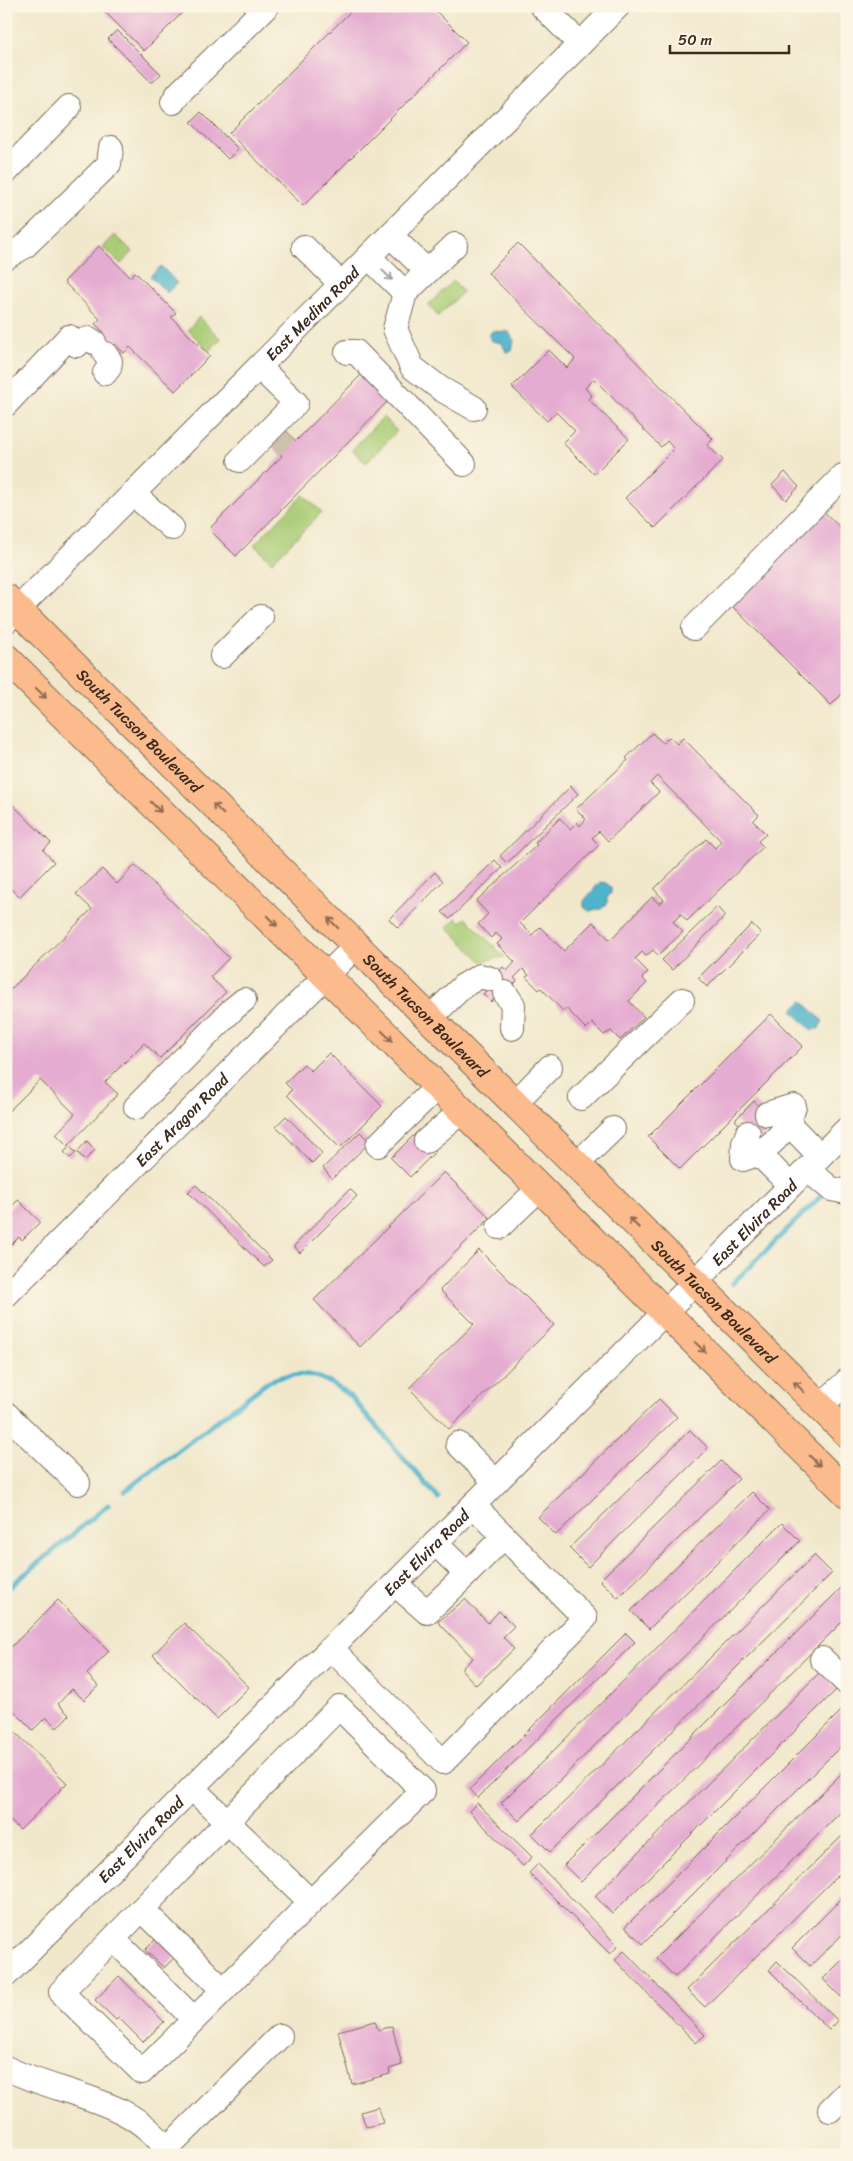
<svg xmlns="http://www.w3.org/2000/svg" width="853" height="2161" viewBox="0 0 853 2161" font-family="Sriracha,sans-serif">
	<style>
		.green { fill: #a9cc75; stroke: #727b4a }
		.water { fill: #4db4cc; stroke: #446f75 }
		.lines { fill: none; stroke-linecap: round; stroke-linejoin: round }
		.stream { stroke: #4db4cc; stroke-width: 5 }
		.building { fill: #e5acd1; fill-rule: evenodd }
		.minor-tunnel { stroke: #cdc2a9; stroke-width: 24; stroke-dasharray: 24 12; stroke-linecap: butt }
		.minor-casing { stroke: #7b6c5b; stroke-width: 26 }
		.major-casing { stroke: #7b6c5b; stroke-width: 30 }
		.minor { stroke: #fff; stroke-width: 24 }
		.major { stroke: #fbbb8c; stroke-width: 28 }
		.oneway { stroke: #a79f9a }
		.oneway2 { stroke: #916b50 }
		.labels { text-anchor: middle; dominant-baseline: central; stroke-width: 4.5; stroke-linejoin: round; paint-order: stroke }
		.street-label { font-size: 16px; fill: #3b2a1e; stroke: #fcf5e5 }
	</style>
	<rect width="100%" height="100%" fill="#fcf5e5"/>
	<filter id="ink" filterUnits="userSpaceOnUse"><feTurbulence type="fractalNoise" baseFrequency=".02" numOctaves="2"/><feDisplacementMap in="SourceGraphic" scale="10" xChannelSelector="R" yChannelSelector="G"/><feConvolveMatrix kernelMatrix="1 2 1 2 8 2 1 2 1" color-interpolation-filters="sRGB"/></filter>
	<filter id="wash" filterUnits="userSpaceOnUse"><feTurbulence type="fractalNoise" baseFrequency=".0096" numOctaves="4" result="noise"/><feDisplacementMap in="SourceGraphic" scale="20" xChannelSelector="R" yChannelSelector="G"/><feGaussianBlur stdDeviation="1.12" result="paint"/><feColorMatrix in="noise" values="0 0 0 0 0 0 0 0 0 0 0 0 0 0 0 0 0 1.4 0 .05"/><feComposite in="paint" operator="in"/></filter>
	<g filter="url(#wash)">
		<rect width="100%" height="100%" fill="#f1e8cc"/>
		<path class="green" d="M115,235l18,17 -12,12 -18,-17z
			M453,281l10,11 -25,24 -10,-11z
			M199,317l22,22 -12,12 -21,-21z
			M383,417l14,14 -31,32 -14,-13z
			M303,495l19,17 -50,50 -18,-17z
			M456,918l5,4 5,-4 39,39 -24,4 -34,-34z"/>
		<path class="water" d="M161,266l16,17 -10,10 -17,-17z
			M492,331l17,1 5,9 -2,10 -6,1 -4,-9 -10,-2 -3,-5z
			M600,882l6,1 5,4v6l-4,5v6l-6,5 -12,2 -5,-4v-6z
			M802,1001l21,20 -5,9 -2,-2 -4,3 -20,-20z"/>
		<g class="lines">
			<path class="stream" d="M838,1178l9,-8
				M732,1284l88,-87
				M125,1491l144,-110c35,-13 52,-7 81,15l88,102
				M6,1590l102,-85"/>
		</g>
		<g id="blocks">
			<path class="building" d="M99,6h90l-45,45z
				M356,6h75l36,36 -164,164 -74,-73z
				M117,30l44,44 -9,9 -44,-44z
				M201,112l37,37 -10,10 -37,-37z
				M518,243l195,196 -6,6 16,15 -68,68 -30,-30 49,-49 -7,-8 -6,6 -67,-68 -9,9 7,8 -4,3 41,40 -35,35 -31,-31 12,-12 -19,-19 -9,9 -35,-34 37,-37 18,18 8,-9 -87,-86z
				M99,246l31,31 5,-5 41,41 -5,4 39,39 -35,35 -45,-44 -6,6 -9,-9 -15,15 -12,-11 16,-16 -9,-8 5,-5 -36,-37z
				M362,374l27,26 -153,156 -27,-27 73,-73 -18,-18 14,-15 18,18z
				M785,472l14,15 -13,13 -14,-15z
				M823,511l24,23v155l-16,16 -101,-101z
				M652,733l11,10 6,-6 8,7 6,-6 76,77 -6,6 13,13 -8,7 5,6 -76,74 -6,-7 -8,8 10,10 -25,23 -5,-5 -7,6 -4,-4 -7,7 13,13 -6,6 5,5 -18,18 15,16 -24,23 -9,-9 -7,4 -12,-12 -6,6 -20,-21 -3,3 -22,-23 -2,2 -13,-13 3,-2 -6,-6 -9,9 3,3 -21,21 -2,-3 -3,3 -8,-8 3,-3 -4,-4 21,-20 4,4 8,-9 -18,-18 5,-5 -6,-6 -5,5 -13,-14 10,-10 -12,-13 61,-56 -2,-2 25,-25 10,11 7,-7 3,4 6,-7 -10,-10 52,-49 -2,-2zM657,776l64,65 -6,7 -9,-9 -52,50 10,11 -5,4 -7,-7 -42,43 -17,-18 -29,29 -24,-24 -8,8 -12,-12 79,-78 -7,-7 7,-7 9,10 51,-49 -9,-9z
				M571,786l7,8 -71,69 -7,-7z
				M6,798l45,45 -8,7 11,12 -35,35 -11,-11 -2,2z
				M495,860l7,8 -52,51 -8,-7z
				M135,865l94,93 -19,19 16,15 -66,66 -16,-15 -39,39 13,12 -50,52 -12,-12 19,-20 -35,-34 -34,34v-120l86,-85 -16,-15 26,-25 15,15z
				M435,872l8,9 -45,47 -9,-9z
				M717,907l8,9 -53,54 -10,-10z
				M752,924l9,9 -54,54 -9,-9z
				M771,1014l32,32 -123,123 -32,-32z
				M329,1053l53,53 -42,42 -53,-53 5,-5 -7,-7 19,-19 7,7z
				M754,1101l22,22 -19,19 -22,-22z
				M286,1116l36,37 -10,10 -36,-37z
				M360,1132l10,10 -38,37 -9,-11z
				M417,1132l19,19 -26,26 -19,-19z
				M87,1141l8,9 -10,10 -8,-8z
				M70,1147l6,6 -6,5 -6,-6z
				M444,1172l46,46 -130,129 -46,-47z
				M196,1185l76,75 -8,7 -76,-75z
				M350,1189l7,7 -57,57 -6,-7z
				M18,1200l22,22 -18,18 -3,-3 -13,13v-38z
				M479,1250l75,75 -105,104 -40,-41 65,-64 -34,-34z
				M659,1399l18,18 -121,118 -18,-18z
				M690,1430l18,18 -120,119 -19,-19z
				M721,1461l18,18 -121,119 -18,-18z
				M752,1492l18,18 -121,119 -18,-18z
				M782,1523l18,18 -281,280 -18,-18z
				M814,1555l18,18 -282,279 -18,-18z
				M847,1582v35l-266,265 -17,-17z
				M465,1599l23,24 11,-12 15,15 -11,11 11,12 -38,36 -15,-16 12,-11 -35,-36z
				M58,1600l51,51 -22,23 11,12 -14,14 -12,-11 -14,15 11,11 -12,13 -11,-11 -13,13 -27,-27v-51z
				M184,1623l65,64 -32,32 -64,-64z
				M626,1633l9,9 -157,156 -8,-9z
				M820,1672l17,17 -225,225 -17,-18z
				M847,1705v35l-204,204 -18,-17z
				M6,1723l61,60 -47,47 -14,-13z
				M847,1768v38l-172,171 -19,-19z
				M477,1803l55,54 -9,9 -54,-55z
				M847,1831v35l-142,141 -18,-17z
				M538,1864l80,82 -8,8 -81,-81z
				M847,1893v37l-37,36 -18,-18z
				M158,1937l19,18 -13,13 -19,-18z
				M624,1951l81,84 -9,8 -81,-83z
				M847,1955v36l-6,6 -18,-18z
				M777,1961l61,60 -9,9 -60,-60z
				M119,1976l45,46 -21,20 -24,-24 -3,2 -21,-20z
				M375,2021l3,9 14,-4 10,39 -13,4 1,5 -38,10 -14,-53z
				M378,2107l5,16 -17,4 -5,-15z"/>
		</g>
	</g>
	<g filter="url(#ink)">
		<use href="#blocks" fill-opacity="0" stroke="#7b6c5b" stroke-width="1"/>
		<g class="lines">
			<path class="minor-tunnel" d="M271,446l15,-15"/>
			<g class="minor-casing">
				<g id="minor">
					<path d="M542,6l38,38"/>
					<path d="M173,102l5,-8 89,-88"/>
					<path d="M6,172l63,-65"/>
					<path d="M390,235l37,36"/>
					<path d="M455,245l-50,48 -10,36 17,38 29,22 33,19"/>
					<path d="M304,247l37,37"/>
					<path d="M6,257l19,-11 84,-82 2,-16"/>
					<path d="M369,257l36,36"/>
					<path d="M77,345l4,-4 8,-2 5,3"/>
					<path d="M347,352h9l108,112"/>
					<path d="M105,373l4,-5 1,-7 -5,-7"/>
					<path d="M6,404l63,-67"/>
					<path d="M240,460l56,-57 -37,-36"/>
					<path d="M133,494l39,34"/>
					<path id="s1" d="M6,621l612,-615"/>
					<path d="M694,628l149,-152"/>
					<path d="M222,656l39,-39"/>
					<path d="M505,993l8,12 -1,23"/>
					<path d="M429,1019l34,-33 17,-10 11,3"/>
					<path d="M581,1098l101,-98"/>
					<path d="M514,1104l36,-37"/>
					<path d="M136,1107l98,-99 10,-8"/>
					<path d="M789,1124l31,32"/>
					<path d="M748,1133l-4,10 -1,16c26,-8 44,-27 51,-53l-27,8"/>
					<path d="M426,1141l36,-30"/>
					<path d="M378,1145l60,-59"/>
					<path d="M759,1154l31,31"/>
					<path d="M576,1165l37,-36"/>
					<path d="M807,1169l24,20 16,3"/>
					<path d="M499,1227l41,-39"/>
					<path id="s2" d="M6,1295l350,-349"/>
					<path d="M820,1407l27,-26"/>
					<path d="M6,1414l72,69"/>
					<path d="M458,1444l38,38"/>
					<path d="M435,1543l32,31 37,-38"/>
					<path d="M395,1584l32,28 40,-38"/>
					<path d="M331,1648l112,114 142,-144 -112,-113"/>
					<path d="M822,1659l25,24"/>
					<path d="M192,1788l119,114 -169,170 -81,-80 278,-285 84,84 -112,111"/>
					<path d="M142,1909l81,81"/>
					<path d="M113,1939l81,80"/>
					<path id="s3" d="M6,1975l841,-846"/>
					<path d="M6,2068c55,28 129,29 164,87"/>
					<path d="M830,2110l17,-17"/>
					<path d="M167,2149l113,-113"/>
				</g>
			</g>
			<g class="major-casing">
				<g id="major">
					<path id="s4" d="M6,598l841,835"/>
					<path d="M6,658l841,835"/>
				</g>
			</g>
			<use href="#minor" class="minor"/>
			<use href="#major" class="major"/>
		</g>
		<defs><path id="oneway-shaft" d="M-6 0H5M1.5-3L5.5 0L1.5 3" fill="none" stroke-width="1.6" stroke-linecap="round" stroke-linejoin="round" transform="scale(1.25)"/></defs>
		<use class="oneway" href="#oneway-shaft" transform="translate(387 275) rotate(44)"/>
		<g class="oneway2">
			<use href="#oneway-shaft" transform="translate(41 693) rotate(45)"/>
			<use href="#oneway-shaft" transform="translate(156 807) rotate(45)"/>
			<use href="#oneway-shaft" transform="translate(218 809) rotate(-135)"/>
			<use href="#oneway-shaft" transform="translate(272 921) rotate(45)"/>
			<use href="#oneway-shaft" transform="translate(333 923) rotate(-135)"/>
			<use href="#oneway-shaft" transform="translate(387 1036) rotate(45)"/>
			<use href="#oneway-shaft" transform="translate(634 1223) rotate(-135)"/>
			<use href="#oneway-shaft" transform="translate(700 1347) rotate(45)"/>
			<use href="#oneway-shaft" transform="translate(799 1387) rotate(-135)"/>
			<use href="#oneway-shaft" transform="translate(815 1461) rotate(45)"/>
		</g>
	</g>
	<g class="labels">
		<g class="street-label">
			<text stroke="none"><textPath href="#s1" startOffset="434">East Medina Road</textPath></text>
			<text stroke="none"><textPath href="#s4" startOffset="188">South Tucson Boulevard</textPath></text>
			<text stroke="none"><textPath href="#s4" startOffset="592">South Tucson Boulevard</textPath></text>
			<text stroke="none"><textPath href="#s2" startOffset="248">East Aragon Road</textPath></text>
			<text stroke="none"><textPath href="#s3" startOffset="1061">East Elvira Road</textPath></text>
			<text stroke="none"><textPath href="#s4" startOffset="998">South Tucson Boulevard</textPath></text>
			<text stroke="none"><textPath href="#s3" startOffset="596">East Elvira Road</textPath></text>
			<text stroke="none"><textPath href="#s3" startOffset="191">East Elvira Road</textPath></text>
		</g>
	</g>
	<rect width="853" height="2161" fill="none" stroke="#fcf5e5" stroke-width="25"/>
	<path d="M670 45v8h119v-8" fill="none" stroke="#3b2a1e" stroke-width="2.5"/>
	<text x="678" y="45" font-size="15" fill="#3b2a1e" stroke="#fcf5e5" stroke-width="4" paint-order="stroke">50 m</text>
</svg>
